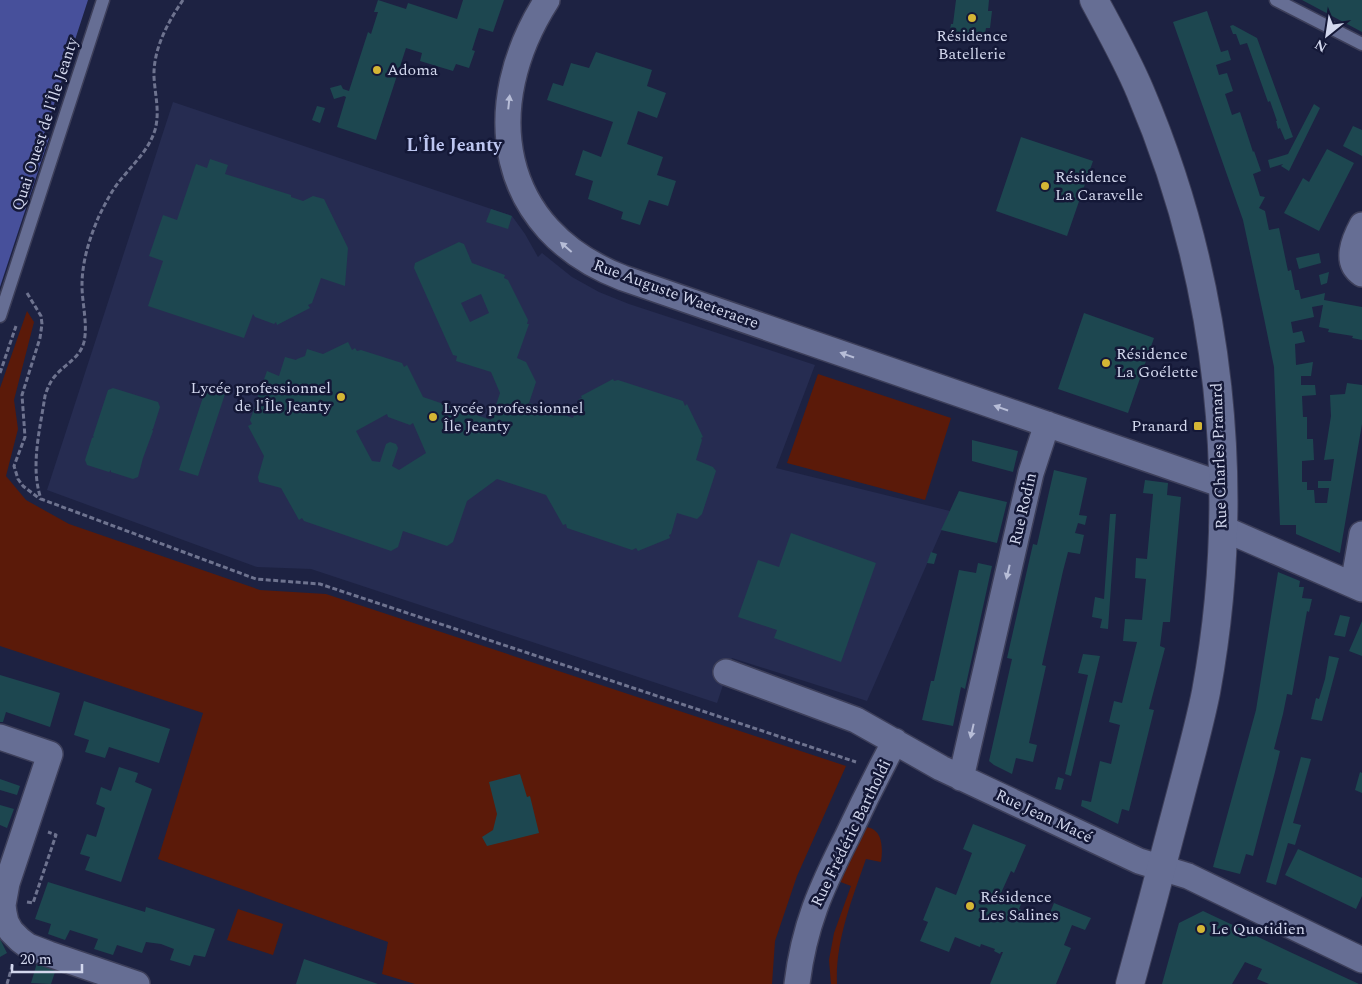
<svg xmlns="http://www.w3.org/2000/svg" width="1362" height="984" viewBox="0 0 1362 984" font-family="Spectral,serif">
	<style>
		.built { fill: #262c51 }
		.green { fill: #5b1a09 }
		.water { fill: #47509b }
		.building { fill: #1d4750; fill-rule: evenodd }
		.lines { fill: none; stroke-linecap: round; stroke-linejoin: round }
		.service-casing { stroke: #3d3f5a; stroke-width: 15 }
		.minor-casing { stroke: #3d3f5a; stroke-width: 28 }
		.tertiary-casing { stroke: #3d3f5a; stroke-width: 30 }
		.path { stroke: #6e738f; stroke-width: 3; stroke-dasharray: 5 2.5; stroke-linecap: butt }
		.service { stroke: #666e94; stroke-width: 12 }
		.minor { stroke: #666e94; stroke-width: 25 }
		.tertiary { stroke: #666e94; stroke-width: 28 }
		.oneway { fill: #b7bdd7 }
		.poi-dot { fill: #d4b635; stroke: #141837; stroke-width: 2 }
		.labels { text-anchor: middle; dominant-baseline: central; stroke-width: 5; stroke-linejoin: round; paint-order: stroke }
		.poi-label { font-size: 16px; fill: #d2d7ed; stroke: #141837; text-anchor: start }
		.street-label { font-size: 16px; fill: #d2d7ed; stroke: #141837 }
		.neighbourhood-label { font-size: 18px; font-weight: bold; fill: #bdc6f0; stroke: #141837 }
	</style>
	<rect width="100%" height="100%" fill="#1d2242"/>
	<path class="built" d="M173,102l339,114 13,18 13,23 4,-4 30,24 27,15 30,12 186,61 -39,103 174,43 -83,190 -135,-43 -15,45 -406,-134 -54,-2 -210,-77z"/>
	<path class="green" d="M27,311l7,11 -20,78 4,29 -12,47 20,24 43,24 191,66 66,4 520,172 -49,110 -22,65 -3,43h-357l-33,-10 6,-32 -230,-83 45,-146 -203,-67v-258z
		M818,374l133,44 -26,82 -138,-37z
		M866,827c17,2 17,21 15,35l-15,-3c-14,40 -31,83 -29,125h-6l-2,-24 5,-27 17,-47 -13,-5 21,-51z
		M238,909l45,15 -10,31 -46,-15z"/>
	<path class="water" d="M0,0h88l-44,135 5,3 -49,149z"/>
	<path class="building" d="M378,0l28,9 2,-6 49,16 6,-19h41l-11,32 -14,-4 -7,22 3,1 -6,17 -13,-4 -3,7 -33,-10 2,-8 -16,-5 -30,92 -39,-13 9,-30 -2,-1 -10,3 -4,-11 11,-3 2,4 6,2 19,-59 3,2 7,-22h-4z
		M956,0h33l-1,11h4l-2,17h-4l-2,11 -35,-3 2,-12h2z
		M1302,0h60v32z
		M1207,11l14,41 7,-2 3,10 -15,5 3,10 8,-2 6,18 -8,3 7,21 8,-3 13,40 1,-1 7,20 -8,3 7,22 5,1 -6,11 6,3 4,19 10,-2 9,43 3,-1 4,20h4l2,9 24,-6 -1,7 38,7v33l-10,-2 1,-2 -25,-4 1,-3 -10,-2 4,-22 -11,2 2,10 -23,5 2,11 9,-2 3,11 -10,2 1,21 17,-3 -2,14h-10v9h14l1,10 -14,1 1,21h4v22h6l1,21 -12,1v21h5v8h7l1,13h12l2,-15h-11v-7h13l3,-22 -10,1 7,-44 -1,-21 15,-1 2,-11 15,2v39l-22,129 -44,-19v-9h-16l-6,-158 -10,-49 -21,-98 -70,-198z
		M1233,25l24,13 36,99 -8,3 -5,-12 -2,1 -2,-8h1l-7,-20 -2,1 -21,-59 -7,2 -4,-11h-3l-3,-8z
		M596,52l56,18 -5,16 19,7 -9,25 -19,-7 -11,33 36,13 -6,18 19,6 -8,25 -19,-6 -9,25 -19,-6 2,-7 -35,-13 5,-18 -18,-6 8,-25 18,7 12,-35 -66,-22 6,-17 10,3 8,-23 18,5z
		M1314,104l6,4 -31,63 -8,-5 2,-2 -13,4 -2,-8 20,-6z
		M317,106l8,2 -5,15 -8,-3z
		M1353,126l9,4v26l-19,-10z
		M1021,137l72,24 -26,75 -71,-25z
		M1327,149l27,14 -35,68 -35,-18 19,-35 6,4z
		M210,159l18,6 -3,9 66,21v2l12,4 10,-5 11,3 24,49 -3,38 -24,-8 -9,25 -4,2 2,3 -33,17 -1,-3 -2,2 -19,-7 -2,-3 -9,24 -96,-32 15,-45 -14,-5 14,-41 14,5 19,-56 11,4z
		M491,209l21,7 -4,13 -22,-7z
		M459,242l5,2 8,19 33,12 -1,3 4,2 20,40 -1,4h2l-12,34 9,4 10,20 -7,21 44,15 6,-19 3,-1 -1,-2 32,-17 1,2 4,-1 65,21 2,5 2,-2 16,33 -2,1 1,2 -6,20 17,7 3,4 -14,43 -5,5 -20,-6 -6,21 -2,1 1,3 -32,13 -2,-3 -4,2 -65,-22 -1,-4 -3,1 -17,-30 -49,-16 -30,22 -14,41 -6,4 -44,-15 -5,16 -7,4 -87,-30 -2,-3 -3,2 -18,-32 -22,-6 -1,-5 6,-21 -16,-30 4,-2 -2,-4 7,-19 3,-1 -2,-4 9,-25 12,5 6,-19 11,3 1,-1 8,-3 2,-7 16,5 25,-12 4,8 3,-2 2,3 4,-1 41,13 2,4 3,-2 16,32 68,23 9,-27 -9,-21 -35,-11 1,-5 -4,-1 -39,-87 1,-5zM481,294l8,19 -19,9 -9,-19zM387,414l1,3 22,8 3,-2 13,30 -27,17 -7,-4 6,-18 -2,-4 -6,-2 -4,2 -6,18 -8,-1 -16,-30z
		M1319,253l2,10 -22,6 -3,-11z
		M1329,272l-2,11 -6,2 -2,-10z
		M1084,313l70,25 -26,75 -70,-24z
		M207,385l19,6 -28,85 -19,-6z
		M113,388l45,14 2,5 -7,22h-1l1,2 -10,27 -5,19 -5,2 -22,-7v-2l-2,2 -22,-7 -2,-5 7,-22 2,-1 -1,-1 15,-46z
		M972,440l46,11 -5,21 -41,-11z
		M1054,470l33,8 -8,37 8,1 -2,9 -7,-2 -3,10 9,2 -4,19 -12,-2 -5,19 -21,94 4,1 -17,77 8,2 -4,17 -17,-4 -4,16 -18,-9 -5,-4 23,-102 -5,-1 26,-114 4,1z
		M1145,480l23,3 -1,12 14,2 -11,125h-7l-3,24 5,2 -16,61 5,1 -25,101 -7,-2 -4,15 -37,-18 1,-6 9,2 9,-41 11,3 9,-39 -11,-3 5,-21 8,2 15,-61 -14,-1 2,-22 17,1 4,-41 -11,-1 1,-20 11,1 6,-65 -10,-1z
		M959,491l48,11 -10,41 -56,-13z
		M1110,514h6l-8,115 -8,-1 2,-9 -10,-2 3,-20 9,2z
		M791,533l85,30 -35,99 -67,-24 3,-8 -39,-13 20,-57 21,7z
		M931,552l6,2 -3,10 -7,-1z
		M978,563l14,3 -27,123 -4,-2 -8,39 -31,-6 9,-39h3l25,-111 17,3z
		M1278,572l22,9 -1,6h5l-2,11 10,1 -3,13 -2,-1 -15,84 -5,-1 -4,20 -9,35 6,2 -5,21 -22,84 -7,-2 -6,20 -27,-7 43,-157z
		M1340,615l10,2 -5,20 -11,-2z
		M1362,621v35l-13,-5z
		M1083,654l17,2 -29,120 -6,-2 23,-99 -10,-2z
		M1329,656l10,2 -17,63 -11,-2 5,-21 3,1 6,-20z
		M0,675l60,18 -10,34 -44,-15 -3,10h-3z
		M84,701l86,28 -11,34 -50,-16 -4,11 -20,-6 4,-12 -15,-5z
		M1301,757l10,2 -18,64 8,2 -6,20 -7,-2 -12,42 -10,-3z
		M119,767l19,6 -3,9 17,7 -31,93 -36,-12 5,-13 -10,-3 7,-20 9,3 9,-29 -9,-4 5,-17 10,4z
		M1360,772l2,1v20l-7,-3z
		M520,774l7,23 3,-1 9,37 -52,13 -5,-9 11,-7 4,-16 -8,-32z
		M1058,777l6,2 -3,11 -6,-1z
		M0,779l20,7 -3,9 -17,-5z
		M0,805l14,4 -7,19 -7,-3z
		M973,824l53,21 -12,28 -3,-2 -10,22 21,9 -3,7 28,11 7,-17 37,15 -6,12 -13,-5 -8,20 7,3 -15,36h-66l13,-32h-2l-1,2 -6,-3 1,-2 -14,-5 -1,3 -25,-10 -6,15 -29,-11 8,-19 -5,-2 13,-33 20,8 16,-42 -9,-4z
		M1298,849l64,29v18l-6,13 -71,-34z
		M48,882l97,30 1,-5 69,22 -10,28 -11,-2 -4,11 -20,-6 4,-11 -13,-5 -15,-2 -4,11 -25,-8 -4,10 -19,-6 4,-10 -28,-9 -5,10 -17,-6 3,-10 -16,-5z
		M1203,911l87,41 69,32h-90l-12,-5 5,-10 -17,-7 -13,22h-70l17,-61z
		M0,939l7,14 -7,4z
		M304,959l74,25h-82z
		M37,963l19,6 -5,15 -20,-1z"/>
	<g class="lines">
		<g class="service-casing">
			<path id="service" d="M1276,0l86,44
				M0,316l103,-316"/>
		</g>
		<g class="minor-casing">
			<path id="minor" d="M547,0c-68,106 -50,230 76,278l600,207
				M1362,225c-8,15 -18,37 0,49
				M1222,528l140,61
				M1353,585l9,-51
				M726,672l130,48 85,48 198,93 49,15 174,84
				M0,737l50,17 -43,129 -4,22 1,8 2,9 5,9 9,9 8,6 21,8 88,30
				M961,778l70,-305 16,-49
				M797,984c7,-58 24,-96 50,-147 15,-32 31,-64 48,-96"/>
		</g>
		<g class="tertiary-casing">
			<path id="tertiary" d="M1094,0c16,30 33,60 46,91 81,190 103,399 66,601 -7,35 -17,70 -26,105 -16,62 -33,125 -50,187"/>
		</g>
		<path class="path" d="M183,0c-15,22 -30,49 -29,77 1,18 6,35 1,53 -6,19 -19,31 -32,47 -10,11 -17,25 -24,39 -9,21 -17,45 -17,69 0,19 6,39 2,57 -4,16 -19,22 -29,34 -5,6 -8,13 -10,20 -5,33 -15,71 -4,103l215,80 64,5 536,178
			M27,293l14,23 1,8 -2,14 -18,57 3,42 -11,29 4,13 5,7 17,13
			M0,373l16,-47
			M27,902l6,1 23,-68 -8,-3
			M7,984l6,-21"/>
		<use href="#service" class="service"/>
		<use href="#minor" class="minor"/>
		<use href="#tertiary" class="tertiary"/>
	</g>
	<defs><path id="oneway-solid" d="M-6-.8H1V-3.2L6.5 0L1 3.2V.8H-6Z" transform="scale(1.25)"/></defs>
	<g class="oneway">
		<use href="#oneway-solid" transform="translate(509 102) rotate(-84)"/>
		<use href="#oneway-solid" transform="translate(566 247) rotate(-139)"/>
		<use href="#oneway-solid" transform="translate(847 355) rotate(-161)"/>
		<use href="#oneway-solid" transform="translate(1001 408) rotate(-161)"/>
		<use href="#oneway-solid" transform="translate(1008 572) rotate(103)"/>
		<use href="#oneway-solid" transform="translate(972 731) rotate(103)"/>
	</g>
	<g class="poi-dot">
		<circle cx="972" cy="18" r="5"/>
		<circle cx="377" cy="70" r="5"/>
		<circle cx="1045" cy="186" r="5"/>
		<circle cx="1106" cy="363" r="5"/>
		<circle cx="341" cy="397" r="5"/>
		<circle cx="433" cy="417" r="5"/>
		<rect x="1193" y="421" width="10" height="10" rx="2.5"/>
		<circle cx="970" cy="906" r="5"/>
		<circle cx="1201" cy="929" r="5"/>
	</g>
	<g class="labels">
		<g class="poi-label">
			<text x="972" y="36" text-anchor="middle">Résidence<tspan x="972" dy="18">Batellerie</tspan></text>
			<text x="387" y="70">Adoma</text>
			<text x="1055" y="177">Résidence<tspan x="1055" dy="18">La Caravelle</tspan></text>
			<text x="1116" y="354">Résidence<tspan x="1116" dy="18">La Goélette</tspan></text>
			<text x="331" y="388" text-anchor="end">Lycée professionnel<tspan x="331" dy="18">de l'Île Jeanty</tspan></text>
			<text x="443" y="408">Lycée professionnel<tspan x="443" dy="18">Île Jeanty</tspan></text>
			<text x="1188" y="426" text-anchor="end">Pranard</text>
			<text x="980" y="897">Résidence<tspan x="980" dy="18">Les Salines</tspan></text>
			<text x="1211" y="929">Le Quotidien</text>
		</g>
		<g class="street-label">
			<text transform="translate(45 124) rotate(-72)">Quai Ouest de l'Île Jeanty</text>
			<text transform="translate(676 294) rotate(20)">Rue Auguste Waeteraere</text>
			<text transform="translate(1219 456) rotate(-92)">Rue Charles Pranard</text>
			<text transform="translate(1023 509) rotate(-77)">Rue Rodin</text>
			<text transform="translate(1044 816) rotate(25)">Rue Jean Macé</text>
			<text transform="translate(851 833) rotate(-64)">Rue Frédéric Bartholdi</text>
		</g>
		<g class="neighbourhood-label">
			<text x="454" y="145">L'Île Jeanty</text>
		</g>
	</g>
	<g transform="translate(1327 35) rotate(210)" stroke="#141837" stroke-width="4" paint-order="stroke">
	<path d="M0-4L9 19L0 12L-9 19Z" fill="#d2d7ed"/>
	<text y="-8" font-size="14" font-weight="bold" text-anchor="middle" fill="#d2d7ed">N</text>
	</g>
	<path d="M12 964v8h70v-8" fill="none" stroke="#d2d7ed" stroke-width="2.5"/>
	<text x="20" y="964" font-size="15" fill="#d2d7ed" stroke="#141837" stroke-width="4" paint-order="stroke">20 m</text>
</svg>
